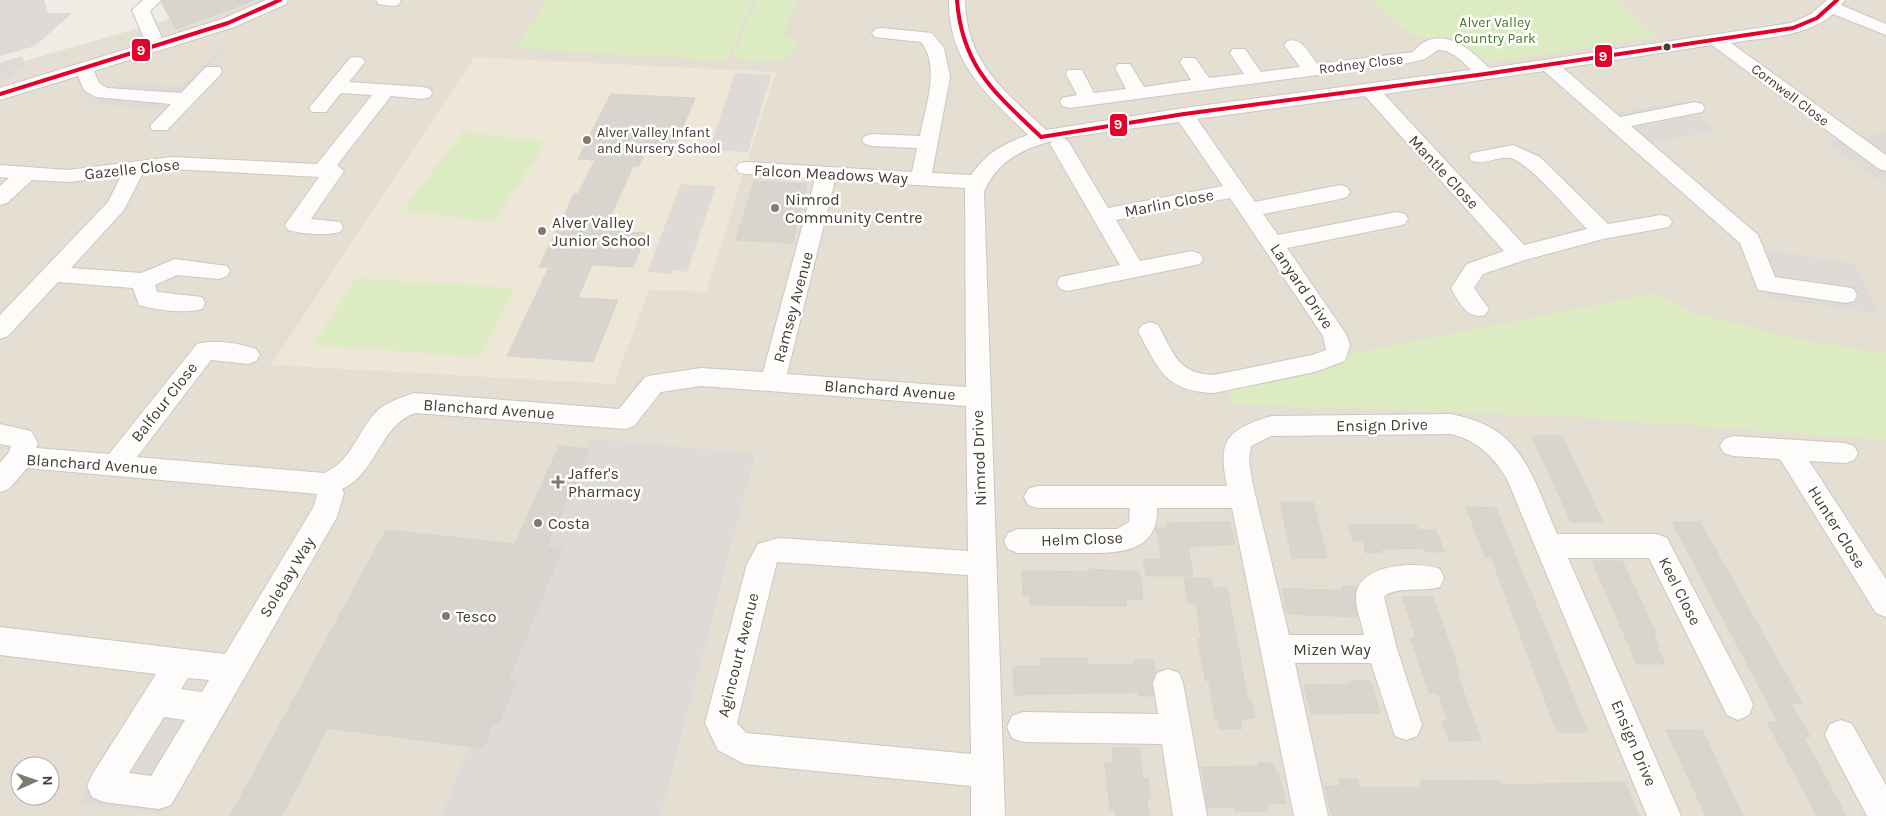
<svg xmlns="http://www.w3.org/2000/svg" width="1886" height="816" viewBox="0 0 1886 816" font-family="Karla,sans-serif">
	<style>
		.residential { fill: #e4ded3; fill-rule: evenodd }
		.education { fill: #eee7d7 }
		.green { fill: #ddebc3 }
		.parking { fill: #dedbd6 }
		.building { fill: #d8d5cf; stroke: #d7d3cc }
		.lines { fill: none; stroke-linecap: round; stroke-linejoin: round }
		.minor-casing { stroke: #cbc8c2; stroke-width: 2 }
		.minor { fill: #fdfcfb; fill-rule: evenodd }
		.bus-1-casing { stroke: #fff; stroke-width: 7 }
		.bus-1 { stroke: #e4002b; stroke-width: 4 }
		.bus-dot { fill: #453d32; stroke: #fff; stroke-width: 2 }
		.poi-dot { fill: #807a71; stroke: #fff; stroke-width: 2 }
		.labels { text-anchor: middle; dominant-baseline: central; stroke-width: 5; stroke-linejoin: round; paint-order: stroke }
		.far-park-label { font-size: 14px; fill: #457a22; stroke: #fff }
		.far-street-label { font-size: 14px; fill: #453d32; stroke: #fff }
		.far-poi-label { font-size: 14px; fill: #453d32; stroke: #fff; text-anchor: start }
		.street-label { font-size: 16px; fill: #453d32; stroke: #fff }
		.poi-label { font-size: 16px; fill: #453d32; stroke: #fff; text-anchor: start }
		.line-badge { stroke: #fff; stroke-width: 2 }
		.badge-label { font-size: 14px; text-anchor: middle; font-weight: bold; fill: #fff }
	</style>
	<rect width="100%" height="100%" fill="#efece6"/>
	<path class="residential" d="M221,0h1150l43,36 30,3 45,23 166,-26 -38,-36h269v816h-1225l95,-361 -165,-17 -150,378h-441v-748l209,-60zM20,766h30v30h-30z"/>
	<path class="education" d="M474,57l302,15 -70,220 -57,-2 -35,94 -343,-19z"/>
	<path class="green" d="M547,0h206l-26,61 -211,-13z
		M757,0h40l-13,36 11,4 2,8c-15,22 -42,12 -65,10z
		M1371,0h246l39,37 -167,25 -45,-23 -30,-2z
		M463,132l84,10 -54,80 -90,-12z
		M356,278l158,10 -34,69 -167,-12z
		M1655,293l35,19 68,16 21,8 107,17v87l-330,-24 -327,-12v-16l120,-34z"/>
	<path class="parking" d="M0,0h44l4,13h24l-37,33 -35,10z
		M218,49l8,1 -44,44 -71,-6 7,-6 62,5z
		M22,56l4,11 -14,4 2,5 -14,5v-18z
		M735,73l36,2 -23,77 -39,-2z
		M90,97l80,5 -7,7 -80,-6z
		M1682,101l35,29 -67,13 -34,-30z
		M1886,132v22l-24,-18z
		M1842,139l44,34v13l-59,-44z
		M681,184l35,2 -29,86 -15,-2 -1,4 -24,-2z
		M1751,248l103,15 26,51 -111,-16z
		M591,438l165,16 -95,362h-220z
		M152,690l75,10 -67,113 -81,-11z"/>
	<path class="building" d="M163,0h89v1l-76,28 -15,-27z
		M611,94l84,4 -20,48 -26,-1 -10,21h-6l-29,65 43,2 -14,34 -41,-2 -14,33 40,2 -25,62 -86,-6 42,-89h-10l35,-73h4l17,-34 -17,-1z
		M754,181l53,3 -15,59 -56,-3z
		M1532,436h30l41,86h-32z
		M559,446l30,3 -42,98 15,2 -54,132 8,1 -17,41 -5,-1 -11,26 -156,-20 -45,88h-52l156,-286 129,14z
		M1280,502h33l14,56h-35z
		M1466,507l30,1 92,224h-31l-66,-175h-6z
		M1230,522l5,22 -47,3 5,29h-47l-3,-17h19l-6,-31h12l-1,-5z
		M1672,522h28l102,181h-11l19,34h-6l42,79h-29l-50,-94h11z
		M1348,525h68l2,5h18l8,22h-18l-1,-4 -44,1 1,3 -16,1 -3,-12h-10z
		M1592,561h30l34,72h-3l6,14h-2l8,17h-28z
		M1090,569l50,3 3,28 -17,-1v7l-96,-1v-10h-7l-1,-24 68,1z
		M1184,578h27l2,10h14l21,112h3l4,18 -15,1 2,10h-22l-2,-10h-3l-6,-38h-3l-3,-12 -5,-30 3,-1 -5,-35h-8z
		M1342,586h14l-2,12 3,19 -69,-3 -6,-25 60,1z
		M1402,597h31l27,77h-3l24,66 -32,1 -7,-20h6l-10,-28h-9l-18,-55h5z
		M1041,658h46v7l48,-1 -1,-4h19l2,12 -4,11 2,13h-14l-1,-4 -124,3 -1,-29h28z
		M1351,681h20l9,32 -69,1 -7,-29 48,-1z
		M1666,730h36l41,86h-37z
		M1112,748h27l4,31h5l3,19h-4l2,18h-33l-1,-6h-5l-5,-47h9z
		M1258,763h15l2,9h3l8,31 -20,1 2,7 -32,1 -1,-5 -28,1 -5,-41 57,-1z
		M1339,779h18l2,9h63l-2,-8 80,1 2,4 123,-3 14,34h-307l-8,-30h16z"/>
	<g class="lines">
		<g class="minor-casing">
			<path id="minor" d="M143,0h18l-11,11 12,27 60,-19 44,-19h22l-2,4 -52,23 -140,44 5,12 8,5 74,5 25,-26h14l2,4 -2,4 -53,55h-14l-3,-4 21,-22 -76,-7 -11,-7 -6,-14 -78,24v-12l146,-45 -14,-33z
				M376,0h24l1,1 -3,4 -6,1 -14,-2z
				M949,0h16c1,63 39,90 81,130l138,-22 287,-38c-9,-9 -19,-20 -33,-20l-13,9 -17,4 -339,45 -7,-2 -2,-4 2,-4 15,-3 -11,-21 2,-4h14l12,23 32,-4 -11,-21 3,-4h12l14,23 47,-7 -11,-18 3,-4h12l14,20 35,-4 -14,-21 3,-4h12l16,23 39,-5 -16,-22 3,-4c15,-4 22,12 30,23l96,-12c3,-3 5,-6 8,-8 25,-17 52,7 68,24l302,-45 20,-9 16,-14h18l-4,5 45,19v11l-53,-21c-28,24 -68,23 -102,29l155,112v16l-7,-2 -167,-124 -149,23 57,49 75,-15 7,2 3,4 -3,4 -71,14 127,109 17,42 71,10 8,2 3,6 -3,6 -8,2 -88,-13 -18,-47 -196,-172 -160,23 140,151 63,-16c-14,-14 -60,-69 -77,-71 -13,-2 -25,7 -38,3l-3,-4 3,-4 41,-8 27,12 68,67 53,-9 8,2 3,5 -3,5 -66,12 -78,21 -42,14 -9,14 15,21 -4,6c-18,5 -26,-13 -34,-27l16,-24 37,-13 -139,-155 -168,23 58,83 85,-17 7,2 3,5 -3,5 -7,2 -77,15 15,21 119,-23 8,2 3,5 -3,5 -8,2 -110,22 59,86 4,11 -5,16 -30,11 -101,21c-48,-1 -56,-24 -76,-62l4,-6 8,-3 8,3c16,28 19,49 56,50l98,-20 14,-5 -3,-14 -93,-138 -114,22 24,41 52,-10 8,3 3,5 -3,5 -132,27 -8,-2 -3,-6 3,-6 60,-12 -70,-121 2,-3c-30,8 -56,21 -68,51l21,624h-34v-30l-227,-22 -26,-14 -13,-27 42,-159 11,-20 21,-6 189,13 -2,-145 -265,-20 -40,6 -27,34 -9,3 -210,-16c-36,13 -38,60 -73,76l2,4 -7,24 -166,288 -12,4 -56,-7 -11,-5 -5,-11 5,-11 64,-101 -156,-19v-28l225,27 89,-148 3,-12 -290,-26 -18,21 -9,3v-29l9,-11 2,-6 -11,-2v-20l31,7 7,12 -2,5 73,6 88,-110c17,-5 42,-1 59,5l4,6 -4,6 -8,3 -37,-4 -74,97 187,16c28,-12 33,-41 52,-61 10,-10 24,-14 38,-19l205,16 26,-32 9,-2 47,-7 62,4 52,-193 -69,-5 -7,-1 -3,-5 3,-5 7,-1 166,10 5,-24 -45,-2 -7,-2 -3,-4 3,-4 7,-2 48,2c5,-28 21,-69 1,-94l-46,-5 -3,-4 3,-4 6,-1 51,5 12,15 6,29 -18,96 39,2c14,-21 33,-32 57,-40 -41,-40 -80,-73 -79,-135zM1179,122l44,64 -115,22 -38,-64 -3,-4 -5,-2zM835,180l130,8 1,199 -179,-13zM777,562l191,13 3,179 -225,-21 -9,-10zM188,678l21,2 -7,12 -21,-3zM164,717l21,3 -34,56 -22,-3z
				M356,57l6,1 3,4 -16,20 74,5 7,2 2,4 -2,4 -7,2 -32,-3 -54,69 7,6 -33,48 29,3 3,5 -3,5c-15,4 -37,2 -52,-2l-3,-5 34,-48 -147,-8 -29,4 -19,37 -53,58 70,5 34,-14 52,7 3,5 -3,5 -8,3 -42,-4 -22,10 2,7 45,5 3,6 -3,6c-18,5 -45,1 -63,-4l-6,-17 -75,-6 -50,54 -8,3v-24l108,-113 13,-26 -53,6 -36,-2 -25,23 -7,2v-19l9,-8 -9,-1v-12l68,5 104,-13 145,7 55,-69 -31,-2 -15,19h-14l-3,-4 41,-50z
				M1451,414c14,3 28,7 40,14 37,20 50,70 66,106h100l10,4 82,157 4,10 -4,10 -11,5 -11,-5 -78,-157h-81l113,258h-34l-140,-337c-14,-23 -29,-38 -56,-45l-180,2 -20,10 -2,14 3,21 37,154h75c-2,-11 -8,-26 -8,-37 0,-35 61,-37 84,-29l4,9 -4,9c-15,5 -47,-1 -56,10l13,52 25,76 -5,11 -11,4 -11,-4 -24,-73h-76l33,153h-34l-62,-308h-75c2,49 -47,45 -81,45 -19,0 -39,0 -58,0l-10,-4 -4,-8 4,-8 10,-4h99l12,-7 1,-14h-93l-9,-3 -4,-8 4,-8 9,-3h190c-10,-48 1,-56 44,-70z
				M1733,436l112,7 9,3 4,7 -4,7 -9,3 -36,-2 77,118v38l-10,-4 -96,-154 -47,-3 -9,-3 -4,-7 4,-7z
				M1168,669l11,4 4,10 24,133h-34l-11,-72 -139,-2 -11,-4 -5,-11 5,-11 11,-4 135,2 -5,-31 4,-10z
				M1841,720l11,4 34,61v31h-19l-37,-70 -5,-11 5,-11z"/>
		</g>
		<use href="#minor" class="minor"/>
		<g class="bus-1-casing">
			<path id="bus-1" d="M957,0c5,67 38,93 84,137l143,-23 301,-40 308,-46 24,-10 20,-18
				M0,94l228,-71 52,-23"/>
		</g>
		<use href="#bus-1" class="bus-1"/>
	</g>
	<circle class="bus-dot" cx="1667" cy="47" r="4.5"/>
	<g class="poi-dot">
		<circle cx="587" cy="140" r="5"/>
		<circle cx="775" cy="208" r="5"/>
		<circle cx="542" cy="231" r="5"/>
		<path d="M555.5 474.5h5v5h5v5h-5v5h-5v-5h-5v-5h5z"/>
		<circle cx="538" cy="523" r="5"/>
		<circle cx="446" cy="616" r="5"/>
	</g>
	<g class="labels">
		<g class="far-park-label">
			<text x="1495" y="22">Alver Valley<tspan x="1495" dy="16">Country Park</tspan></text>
		</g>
		<g class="far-street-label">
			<text transform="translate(1361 64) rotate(-7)">Rodney Close</text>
			<text transform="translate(1790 95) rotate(37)">Cornwell Close</text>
		</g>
		<g class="far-poi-label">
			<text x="597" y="132">Alver Valley Infant<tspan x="597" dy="16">and Nursery School</tspan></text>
		</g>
		<g class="street-label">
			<text transform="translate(132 169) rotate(-6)">Gazelle Close</text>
			<text transform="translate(1444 172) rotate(47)">Mantle Close</text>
			<text transform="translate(831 174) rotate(3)">Falcon Meadows Way</text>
			<text transform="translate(1169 203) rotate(-11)">Marlin Close</text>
			<text transform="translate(1302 286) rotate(56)">Lanyard Drive</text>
			<text transform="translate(793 307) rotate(-75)">Ramsey Avenue</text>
			<text transform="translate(890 390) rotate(4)">Blanchard Avenue</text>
			<text transform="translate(164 402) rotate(-52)">Balfour Close</text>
			<text transform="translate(489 409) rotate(4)">Blanchard Avenue</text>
			<text transform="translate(1382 425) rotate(-1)">Ensign Drive</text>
			<text transform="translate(979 458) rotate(-92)">Nimrod Drive</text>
			<text transform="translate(92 464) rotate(4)">Blanchard Avenue</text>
			<text transform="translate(1837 527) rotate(58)">Hunter Close</text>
			<text transform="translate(1082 539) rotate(-2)">Helm Close</text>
			<text transform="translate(287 577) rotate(-59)">Solebay Way</text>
			<text transform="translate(1680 591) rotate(63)">Keel Close</text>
			<text x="1332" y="649">Mizen Way</text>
			<text transform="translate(738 655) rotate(-76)">Agincourt Avenue</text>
			<text transform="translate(1634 743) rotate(67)">Ensign Drive</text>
		</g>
		<g class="poi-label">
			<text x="785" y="199">Nimrod<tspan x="785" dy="18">Community Centre</tspan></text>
			<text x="552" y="222">Alver Valley<tspan x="552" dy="18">Junior School</tspan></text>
			<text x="568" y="473">Jaffer's<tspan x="568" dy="18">Pharmacy</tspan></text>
			<text x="548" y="523">Costa</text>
			<text x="456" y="616">Tesco</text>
		</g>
	</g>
	<g class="line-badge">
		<rect x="131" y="38" width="20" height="24" rx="5" fill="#e4002b"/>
		<rect x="1594" y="44" width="19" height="24" rx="5" fill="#e4002b"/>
		<rect x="1109" y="113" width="19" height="24" rx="5" fill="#e4002b"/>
	</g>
	<g class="badge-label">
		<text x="141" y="55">9</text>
		<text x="1603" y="61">9</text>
		<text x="1118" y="129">9</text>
	</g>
	<g transform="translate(35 781) rotate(88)"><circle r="24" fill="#ffffff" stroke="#b5b1ad"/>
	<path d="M0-4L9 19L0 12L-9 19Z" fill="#807a71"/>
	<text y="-8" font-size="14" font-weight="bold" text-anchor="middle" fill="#453d32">N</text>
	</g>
</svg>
